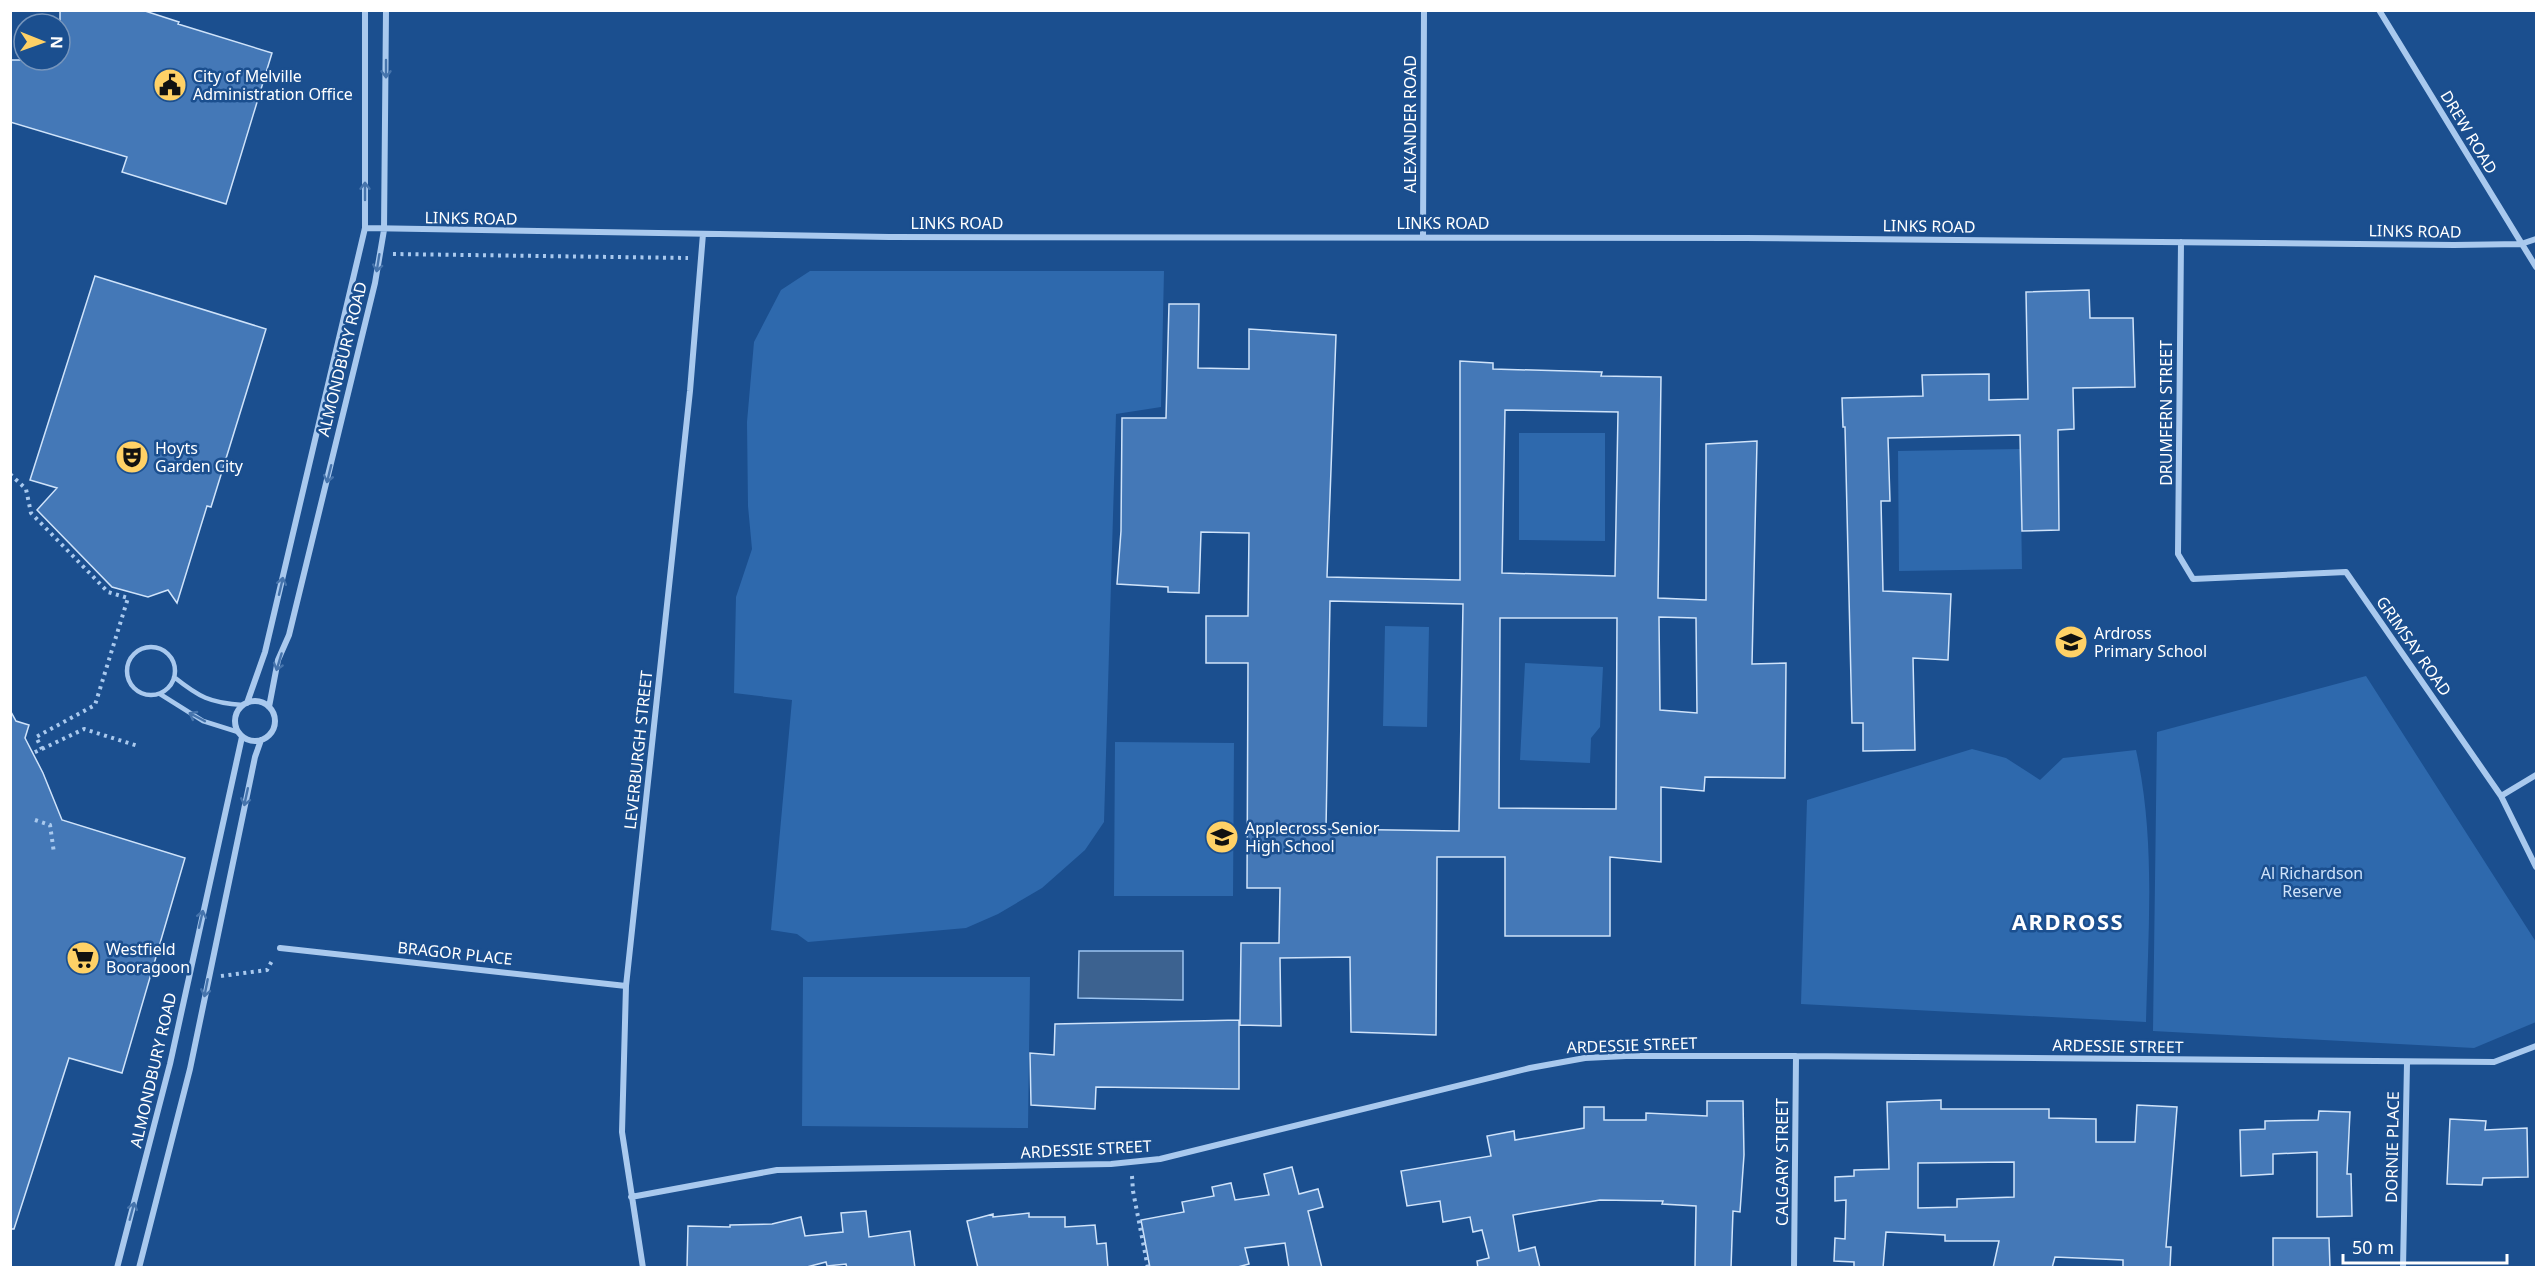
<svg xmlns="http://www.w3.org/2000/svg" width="2547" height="1278" viewBox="0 0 2547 1278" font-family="'Noto Sans',sans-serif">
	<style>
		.green { fill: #2e69ad }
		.water { fill: #3c6290; stroke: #9cc4f0; stroke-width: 1.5 }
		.building { fill: #4478b7; stroke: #cfe3fa; stroke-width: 1.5; fill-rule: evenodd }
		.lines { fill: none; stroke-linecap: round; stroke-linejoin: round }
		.path { stroke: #a9c9ee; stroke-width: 4; stroke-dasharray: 3 4.5; stroke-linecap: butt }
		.service { stroke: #a9c9ee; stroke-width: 4.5 }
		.minor { stroke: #a9c9ee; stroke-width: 6 }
		.oneway { stroke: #4674ac }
		.labels { text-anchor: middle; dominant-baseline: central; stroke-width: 5; stroke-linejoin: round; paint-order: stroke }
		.poi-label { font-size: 16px; fill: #fff; stroke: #1b4f8f; text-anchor: start }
		.street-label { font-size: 16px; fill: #fff; stroke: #1b4f8f }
		.park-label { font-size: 16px; fill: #cfe3fa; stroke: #1b4f8f }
		.district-label { font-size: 22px; font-weight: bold; letter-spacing: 1.5px; fill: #fff; stroke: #1b4f8f }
	</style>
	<rect width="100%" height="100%" fill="#1b4f8f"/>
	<path class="green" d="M810,271h354l-3,136 -45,7 -12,408 -19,28 -43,38 -44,26 -32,14 -158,14 -11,-8 -26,-4 21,-230 -58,-7 2,-96 16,-48 -4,-43 -1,-84 7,-80 27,-52z
		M1519,433h86v108l-86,-1z
		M2020,449l2,120 -123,2 -1,-120z
		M1385,626l44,1 -2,100 -44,-1z
		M1525,663l78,4 -3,60 -9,11 -1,25 -70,-3z
		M2366,676l170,266v80l-62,26 -321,-17 4,-299z
		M1115,742l119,1 -1,153h-119z
		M1972,749l34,9 34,22 23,-22 73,-8c20,90 12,181 10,272l-345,-18 6,-204z
		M803,977h227l-2,151 -226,-2z"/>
	<path class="water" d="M1079,951h104v49l-105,-2z"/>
	<path class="building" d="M60,10h82l37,12 -1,2 94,29 -46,151 -104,-32 5,-15 -117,-35v-62h50z
		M95,276l171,53 -55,178 -4,-1 -30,97 -9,-13 -20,7 -36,-10 -75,-77 20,-22 -27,-8z
		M2089,290l1,28h43l2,69 -62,1 1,41 -16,1 1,100 -37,1 -2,-96 -132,3 2,63h-9l2,90 68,3 -3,66 -35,-2 2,92 -52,1v-28h-11l-7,-296h-2l-1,-29 81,-2 -1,-21 67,-1v26l39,-1 -2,-107z
		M1169,304h30l-1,64 51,1v-40l87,6 -9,242 133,3v-219l33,2v6l109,3 -1,4 60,1 -3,221 48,2v-156l51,-3 -5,223 34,-1 -1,115 -80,-1 -1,14 -43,-4v75l-51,-5v79h-105v-79h-68l-1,178 -85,-3 -1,-75 -70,1 1,68 -41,-1 1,-82h38l1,-55h-33l1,-225h-42v-47h42l1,-83 -48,-1 -2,61 -31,-1v-5l-51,-3 4,-53 1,-113h44zM1505,410l113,2 -3,164 -113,-3zM1330,601l133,3 -4,227 -133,-2zM1659,617l37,1 1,95 -37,-3zM1500,618h117l-1,191 -117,-1z
		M10,710l6,11 13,4 -4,13 18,35 19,47 123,38 -63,215 -53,-15 -55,171h-4z
		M1239,1020v69l-143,-2 -1,22 -64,-4 -1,-52 24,2 1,-31z
		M1941,1100v9h108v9l47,1v23h39l2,-37 40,2 -11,140h5l-1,21h-47v-8l-68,-3 -3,11h-59l6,-27h-54v-6l-59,-3 -3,36h-29v-6l-20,-1 1,-23 10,1 1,-39 -11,1v-24l19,-1v-6l35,-1 -2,-67zM2014,1162v35l-57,2v8l-39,1v-45z
		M1707,1101h36l1,54 -4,57 -7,-1 -2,57h-36l1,-62 -34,-2 1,-3 -63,-1 -87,15 6,36 16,-4 5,21h-62l-1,-7 12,-3 -7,-28 -9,2 -3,-15 -27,5 -3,-21 -33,5 -6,-35 90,-15 -4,-20 27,-5 1,9 69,-12v-21h20v13h42v-7l61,3z
		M2319,1111l31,1 -3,62h4l1,42 -35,1v-65l-44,2v20l-32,2 -1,-46 25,-1v-8l53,-1z
		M2450,1119l36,2 -1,9 42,-2 1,49 -45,1 -1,7 -35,-1z
		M1292,1167l7,27 19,-5 5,18 -15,4 14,57h-33l-4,-25 -40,5 4,16 -15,4h-84l-9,-48 43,-8 -2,-10 32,-6 -2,-9 19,-4 4,17 34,-5 -5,-21z
		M866,1211l3,26 41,-6 5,37h-68l-1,-4 -19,2 -1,-4 -23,6h-116l1,-42 42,1v-2l42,-1 29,-7 4,19 38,-4 -2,-19z
		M1029,1213v4h36v10l30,-2 2,19 9,-1 2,25h-130l-11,-47 26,-7v3z
		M2273,1238h56l1,30h-57z"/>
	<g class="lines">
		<path class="path" d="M393,254l295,4
			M10,474l16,15 5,24 77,79 20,6 -33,107 -59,32 6,12 -9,4
			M42,749l42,-20 54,17
			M35,820l15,5 4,28
			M221,976l46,-6 6,-11
			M1132,1176l1,15 15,77"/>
		<path class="service" d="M127 671a24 24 0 1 1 48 0a24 24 0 1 1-48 0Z
			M174,677c25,20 36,26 69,28
			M160,694l43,27 35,11"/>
		<path class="minor" d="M2379,10l157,257
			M365,228l524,9 856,1 709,7 67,-1 15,-5
			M1423,237l1,-227
			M2181,242l-3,312 15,25 153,-7 155,224 35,71
			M235 721a20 20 0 1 1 40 0a20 20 0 1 1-40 0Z
			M247,703l18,-51 100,-424v-218
			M269,707l9,-47 11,-25 86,-352 9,-53 2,-220
			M2501,796l35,-21
			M280,948l346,38
			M631,1197l146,-27 334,-6 49,-5 370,-91 55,-10 41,-2h170l698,6 42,-16
			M117,1268l53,-204 72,-327
			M139,1268l51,-199 65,-312 6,-17
			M643,1268l-21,-136 4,-146 64,-595 13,-157
			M1794,1268l2,-212
			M2403,1268l4,-205"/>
	</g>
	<defs><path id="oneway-shaft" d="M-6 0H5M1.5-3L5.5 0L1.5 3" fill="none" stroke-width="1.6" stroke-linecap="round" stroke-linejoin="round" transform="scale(1.5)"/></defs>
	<g class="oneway">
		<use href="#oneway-shaft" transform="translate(386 69) rotate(90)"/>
		<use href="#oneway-shaft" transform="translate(365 191) rotate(-90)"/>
		<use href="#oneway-shaft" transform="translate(378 263) rotate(99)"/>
		<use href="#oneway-shaft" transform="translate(329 474) rotate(104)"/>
		<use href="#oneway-shaft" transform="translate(281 586) rotate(-77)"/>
		<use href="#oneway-shaft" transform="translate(279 662) rotate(107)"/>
		<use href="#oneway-shaft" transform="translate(197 717) rotate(-152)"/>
		<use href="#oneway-shaft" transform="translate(246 797) rotate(102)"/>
		<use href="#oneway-shaft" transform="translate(201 919) rotate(-77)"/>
		<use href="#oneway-shaft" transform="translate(206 988) rotate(101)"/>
		<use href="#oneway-shaft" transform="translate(132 1211) rotate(-75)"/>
	</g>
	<defs>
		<g id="civic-disc" transform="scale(1.725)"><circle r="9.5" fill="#ffd166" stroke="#1b4f8f"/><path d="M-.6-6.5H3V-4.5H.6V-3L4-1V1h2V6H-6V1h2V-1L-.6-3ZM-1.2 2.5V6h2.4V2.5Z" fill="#111"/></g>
		<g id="theatre-disc" transform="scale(1.725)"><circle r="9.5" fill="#ffd166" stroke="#1b4f8f"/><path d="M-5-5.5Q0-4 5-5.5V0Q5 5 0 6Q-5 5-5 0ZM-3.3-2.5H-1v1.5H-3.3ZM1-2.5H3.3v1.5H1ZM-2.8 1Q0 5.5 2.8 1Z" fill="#111"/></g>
		<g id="school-disc" transform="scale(1.725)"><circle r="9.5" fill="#ffd166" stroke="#1b4f8f"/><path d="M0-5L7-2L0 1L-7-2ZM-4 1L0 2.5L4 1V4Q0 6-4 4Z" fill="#111"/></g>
		<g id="supermarket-disc" transform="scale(1.725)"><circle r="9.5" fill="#ffd166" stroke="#1b4f8f"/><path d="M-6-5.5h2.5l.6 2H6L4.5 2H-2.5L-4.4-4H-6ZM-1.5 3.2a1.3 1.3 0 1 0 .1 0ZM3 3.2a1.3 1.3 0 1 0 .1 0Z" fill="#111"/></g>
	</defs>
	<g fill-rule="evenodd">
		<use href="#civic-disc" x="170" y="85"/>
		<use href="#theatre-disc" x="132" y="457"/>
		<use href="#school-disc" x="2071" y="642"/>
		<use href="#school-disc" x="1222" y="837"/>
		<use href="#supermarket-disc" x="83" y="958"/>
	</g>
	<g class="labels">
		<g class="poi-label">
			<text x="193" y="76">City of Melville<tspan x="193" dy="18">Administration Office</tspan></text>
			<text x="155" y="448">Hoyts<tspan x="155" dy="18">Garden City</tspan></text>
			<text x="2094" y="633">Ardross<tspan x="2094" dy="18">Primary School</tspan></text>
			<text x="1245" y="828">Applecross Senior<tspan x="1245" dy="18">High School</tspan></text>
			<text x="106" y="949">Westfield<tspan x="106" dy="18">Booragoon</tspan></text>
		</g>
		<g class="street-label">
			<text transform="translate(1410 124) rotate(-90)">ALEXANDER ROAD</text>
			<text transform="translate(2469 132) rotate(59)">DREW ROAD</text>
			<text transform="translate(471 218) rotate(1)">LINKS ROAD</text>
			<text x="957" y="223">LINKS ROAD</text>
			<text x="1443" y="223">LINKS ROAD</text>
			<text transform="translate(1929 226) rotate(1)">LINKS ROAD</text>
			<text transform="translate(2415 231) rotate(1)">LINKS ROAD</text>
			<text transform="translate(342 359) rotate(-76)">ALMONDBURY ROAD</text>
			<text transform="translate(2166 413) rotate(-90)">DRUMFERN STREET</text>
			<text transform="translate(2414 646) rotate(55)">GRIMSAY ROAD</text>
			<text transform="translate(638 750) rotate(-84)">LEVERBURGH STREET</text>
			<text transform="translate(455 953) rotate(6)">BRAGOR PLACE</text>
			<text transform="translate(1632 1045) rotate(-2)">ARDESSIE STREET</text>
			<text transform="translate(2118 1046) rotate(1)">ARDESSIE STREET</text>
			<text transform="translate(153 1070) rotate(-77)">ALMONDBURY ROAD</text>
			<text transform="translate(2392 1147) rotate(-89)">DORNIE PLACE</text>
			<text transform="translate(1086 1149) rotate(-3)">ARDESSIE STREET</text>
			<text transform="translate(1782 1162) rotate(-90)">CALGARY STREET</text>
		</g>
		<g class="park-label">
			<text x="2312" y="873">Al Richardson<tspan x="2312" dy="18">Reserve</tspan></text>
		</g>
		<g class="district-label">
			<text x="2068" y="921">ARDROSS</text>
		</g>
	</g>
	<rect width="2547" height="1278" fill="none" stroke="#ffffff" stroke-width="24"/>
	<g transform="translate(42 42) rotate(91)"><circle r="28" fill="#1b4f8f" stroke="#7695bc" stroke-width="1.5"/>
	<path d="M0-4.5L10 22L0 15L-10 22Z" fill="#ffd166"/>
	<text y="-9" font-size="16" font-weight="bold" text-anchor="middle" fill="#ffffff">N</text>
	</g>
	<path d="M2343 1254v9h164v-9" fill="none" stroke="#ffffff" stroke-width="3"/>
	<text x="2352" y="1254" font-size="18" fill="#ffffff" stroke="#1b4f8f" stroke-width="4.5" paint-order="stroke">50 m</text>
</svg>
